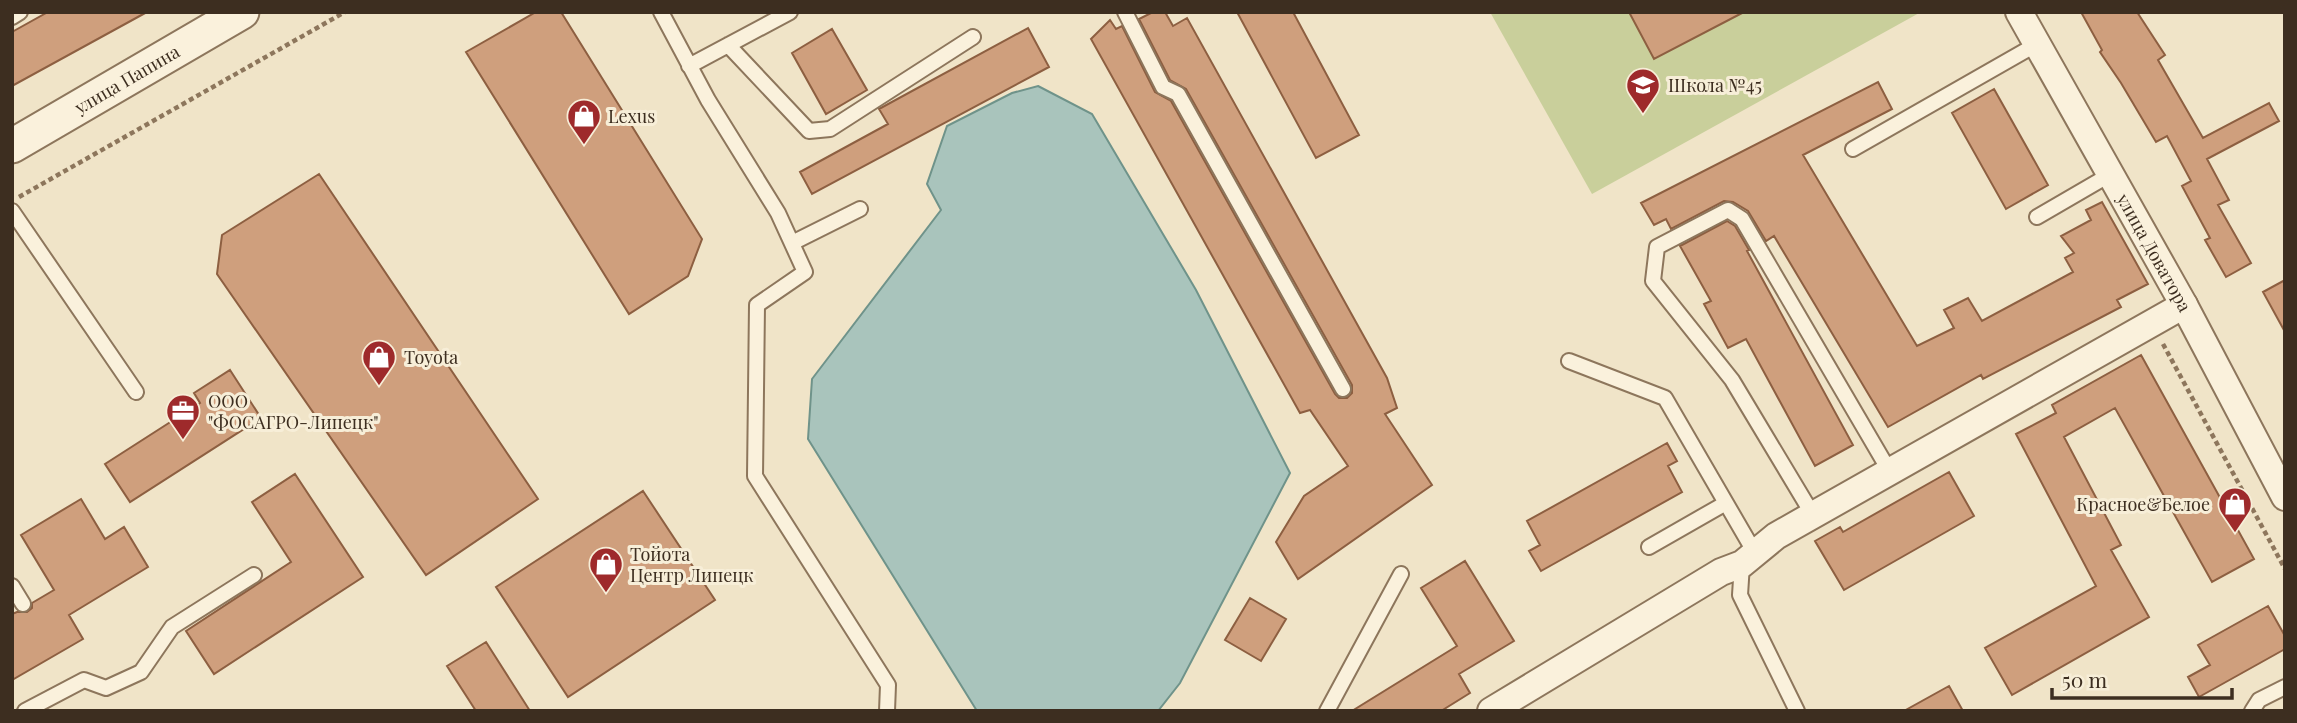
<svg xmlns="http://www.w3.org/2000/svg" width="2297" height="723" viewBox="0 0 2297 723" font-family="'Playfair Display',serif">
	<style>
		.green { fill: #c9cf9b }
		.water { fill: #a9c4bc; stroke: #6f938a; stroke-width: 2 }
		.building { fill: #cf9f7d; stroke: #8d5f41; stroke-width: 2 }
		.lines { fill: none; stroke-linecap: round; stroke-linejoin: round }
		.service-casing { stroke: #8d765c; stroke-width: 18 }
		.minor-casing { stroke: #8d765c; stroke-width: 30 }
		.tertiary-casing { stroke: #8d765c; stroke-width: 37 }
		.path { stroke: #8d765c; stroke-width: 4.5; stroke-dasharray: 5 3.5; stroke-linecap: butt }
		.service { stroke: #faf1dc; stroke-width: 14 }
		.minor { stroke: #faf1dc; stroke-width: 26 }
		.tertiary { stroke: #faf1dc; stroke-width: 33 }
		.labels { text-anchor: middle; dominant-baseline: central; stroke-width: 6; stroke-linejoin: round; paint-order: stroke }
		.street-label { font-size: 18px; fill: #3d2e20; stroke: #f7eed8 }
		.poi-label { font-size: 18px; fill: #3d2e20; stroke: #f7eed8; text-anchor: start }
	</style>
	<rect width="100%" height="100%" fill="#f0e4c8"/>
	<path class="green" d="M1490,12h431l-329,182z"/>
	<path class="water" d="M1038,86l54,28 104,176 94,183 -110,210 -22,28h-181l-169,-272 4,-60 129,-169 -14,-26 20,-58 65,-33z"/>
	<path class="building" d="M48,12h99l-135,74v-54z
		M536,12h25l141,227 -14,37 -59,38 -163,-262z
		M1153,12h12l8,14 14,-8 200,360 10,30 -12,6 47,71 -134,94 -22,-37 28,-46 44,-30 -38,-56 -10,3 -209,-374 19,-19 6,9 6,-3 33,66 16,9 164,293 4,4h8l5,-5v-8l-166,-296 -16,-9 -31,-61z
		M1237,12h56l66,123 -43,23z
		M1629,12h115l-90,47z
		M2081,12h56l28,43 -7,5 45,78 66,-35 10,18 -72,38 22,41 -11,5 33,58 -25,14 -21,-37 5,-2 -28,-52 9,-5 -24,-45 -11,6 -35,-59 -21,-31 2,-2z
		M1028,28l21,39 -237,127 -12,-22 88,-48 -9,-15z
		M832,29l35,61 -41,24 -34,-61z
		M1878,82l14,27 -89,46 114,191 37,-18 -10,-18 24,-12 14,23 91,-49 -8,-14 9,-5 -13,-17 30,-16 -5,-10 16,-8 46,82 -31,16 4,7 -138,72 -2,-4 -93,52 -114,-191 -8,5 -18,-30 -15,-9 -9,-1 -53,28 -5,-10 -12,6 -13,-22z
		M1994,89l54,96 -42,24 -54,-96z
		M319,174l219,325 -112,76 -209,-301 5,-39z
		M1727,221l8,5 14,24 -2,1 106,194 -38,21 -69,-127 -18,9 -24,-44 7,-3 -31,-55z
		M2285,280v52l-22,-40z
		M2141,355l113,204 -42,23 -97,-174 -51,29 57,108 -10,5 38,67 -137,78 -27,-47 111,-62 -80,-152 40,-21 -4,-8z
		M230,370l31,48 -131,84 -25,-38 95,-61 -6,-10z
		M1667,443l10,18 -9,5 14,26 -141,79 -12,-20 11,-6 -13,-24z
		M1949,472l25,44 -130,74 -29,-49 25,-14 3,5z
		M295,474l68,103 -149,97 -28,-43 105,-69 -39,-60z
		M643,491l72,109 -147,97 -72,-110z
		M81,499l24,40 19,-12 24,40 -79,48 14,24 -71,41v-66l5,-2h10l5,-4v-5l22,-13 -33,-55z
		M1465,561l49,80 -55,33 11,19 -29,18h-89l105,-65 -36,-58z
		M1250,598l36,21 -25,42 -36,-21z
		M2268,606l17,30v13l-86,48 -11,-20 22,-12 -12,-20z
		M486,642l44,69h-54l-29,-45z
		M1949,686l14,25h-59z"/>
	<g class="lines">
		<g class="service-casing">
			<path id="service" d="M661,12l47,88 70,113 27,59 -48,33 -2,171 133,209 -1,26
				M1125,12l38,75 15,7 165,295
				M12,17l8,-5
				M728,45l81,86 21,-2 143,-92
				M689,66l101,-54
				M1853,149l184,-105
				M12,211l124,181
				M2037,217l74,-43
				M792,243l68,-34
				M1569,361l96,37 90,155
				M1813,515l-81,-135 -79,-99 4,-34 71,-37 14,9 148,253
				M1649,547l77,-44
				M1742,564l-2,31 57,116
				M12,586l11,18
				M25,711l59,-31 22,8 35,-16 31,-45 82,-52
				M1327,711l74,-137
				M2252,711l7,-11 26,-13"/>
		</g>
		<g class="minor-casing">
			<g id="minor">
				<path id="s1" d="M2019,12l165,293 101,192"/>
				<path d="M1491,711l230,-139 21,-8 34,-28 408,-231"/>
			</g>
		</g>
		<g class="tertiary-casing">
			<g id="tertiary">
				<path id="s2" d="M12,146l230,-134"/>
			</g>
		</g>
		<path class="path" d="M19,197l326,-185
			M2163,344l122,225"/>
		<use href="#service" class="service"/>
		<use href="#minor" class="minor"/>
		<use href="#tertiary" class="tertiary"/>
	</g>
	<defs>
		<g id="school-pin" transform="scale(1.75)"><path d="M0 17L-7.5 6A9.5 9.5 0 1 1 7.5 6Z" fill="#9e2a2b" stroke="#f7eed8"/><path d="M0-5L7-2L0 1L-7-2ZM-4 1L0 2.5L4 1V4Q0 6-4 4Z" fill="#fff"/></g>
		<g id="shop-pin" transform="scale(1.75)"><path d="M0 17L-7.5 6A9.5 9.5 0 1 1 7.5 6Z" fill="#9e2a2b" stroke="#f7eed8"/><path d="M-5-2.5h2.3a2.7 3.5 0 0 1 5.4 0H5L5.5 6h-11ZM-1.5-2.5h3a1.5 2.3 0 0 0-3 0Z" fill="#fff"/></g>
		<g id="office-pin" transform="scale(1.75)"><path d="M0 17L-7.5 6A9.5 9.5 0 1 1 7.5 6Z" fill="#9e2a2b" stroke="#f7eed8"/><path d="M-6-3h4V-5.5h4V-3h4V5H-6ZM-1-4.5V-3h2v-1.5ZM-6 0V1H6V0Z" fill="#fff"/></g>
	</defs>
	<g fill-rule="evenodd">
		<use href="#school-pin" x="1643" y="85"/>
		<use href="#shop-pin" x="584" y="116"/>
		<use href="#shop-pin" x="379" y="357"/>
		<use href="#office-pin" x="183" y="411"/>
		<use href="#shop-pin" x="2235" y="504"/>
		<use href="#shop-pin" x="606" y="564"/>
	</g>
	<g class="labels">
		<g class="street-label">
			<text stroke="none"><textPath href="#s2" startOffset="133">улица Папина</textPath></text>
			<text stroke="none"><textPath href="#s1" startOffset="276">улица Доватора</textPath></text>
		</g>
		<g class="poi-label">
			<text x="1668" y="85">Школа №45</text>
			<text x="608" y="116">Lexus</text>
			<text x="404" y="357">Toyota</text>
			<text x="208" y="401">ООО<tspan x="208" dy="21">"ФОСАГРО-Липецк"</tspan></text>
			<text x="2210" y="504" text-anchor="end">Красное&amp;Белое</text>
			<text x="630" y="554">Тойота<tspan x="630" dy="21">Центр Липецк</tspan></text>
		</g>
	</g>
	<rect width="2297" height="723" fill="none" stroke="#3d2e20" stroke-width="28"/>
	<path d="M2052 688v10h180v-10" fill="none" stroke="#3d2e20" stroke-width="3.5"/>
	<text x="2062" y="688" font-size="21" fill="#3d2e20" stroke="#f7eed8" stroke-width="5" paint-order="stroke">50 m</text>
</svg>
